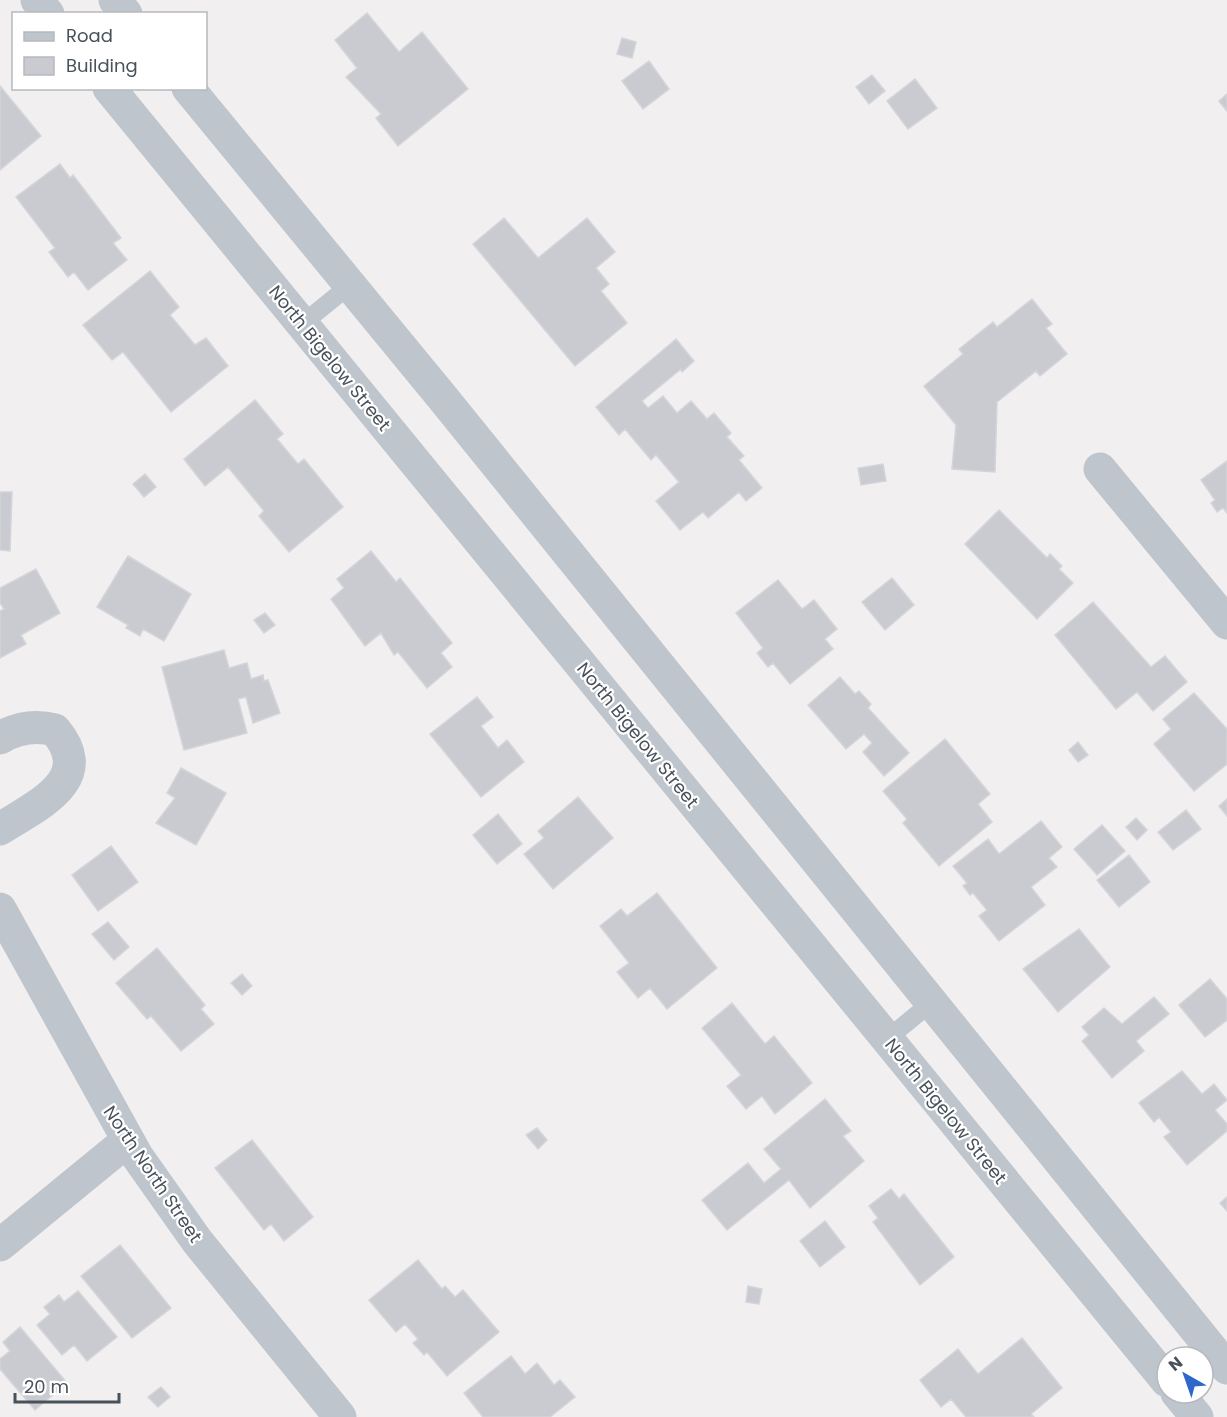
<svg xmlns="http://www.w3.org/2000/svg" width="1227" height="1417" viewBox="0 0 1227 1417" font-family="Poppins,sans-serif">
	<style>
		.building { fill: #c9cbd1; stroke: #d4d5da; stroke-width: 1.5 }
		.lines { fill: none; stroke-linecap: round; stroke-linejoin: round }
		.service { stroke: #bfc5cc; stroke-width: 18 }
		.minor { stroke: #bfc5cc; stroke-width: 33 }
		.labels { text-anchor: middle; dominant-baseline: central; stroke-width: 4.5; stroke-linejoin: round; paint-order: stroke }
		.street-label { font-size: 18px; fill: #49515a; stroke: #fff }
	</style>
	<rect width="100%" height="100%" fill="#f1efef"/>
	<path class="building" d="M367,13l32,39 23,-20 46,57 -70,57 -22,-28 5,-4 -35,-37 11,-9 -22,-28z
		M622,38l14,4 -4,16 -15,-4z
		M649,61l20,28 -26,20 -21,-28z
		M872,75l13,16 -16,13 -13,-17z
		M915,79l22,29 -29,21 -21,-28z
		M0,86l41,50 -41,34z
		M1227,94v17l-8,-10z
		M60,164l10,14 3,-3 48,63 -8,5 14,17 -39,30 -14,-18 -6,5 -19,-25 6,-4 -39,-51z
		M504,218l34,40 49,-40 28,34 -19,16 13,16 -8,7 26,32 -52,43 -102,-122z
		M150,271l29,36 -9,8 25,30 11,-7 22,28 -57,46 -48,-60 -11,8 -29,-35z
		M1032,299l20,25 -6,4 21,26 -27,22 -4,-5 -39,31 -2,70 -43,-3 4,-44 -32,-39 39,-32 -4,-5 34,-27 4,5z
		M676,339l18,22 -12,11 -1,-3 -39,32 6,7 15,-12 14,17 14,-12 16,18 7,-6 17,20 -4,4 17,19 -5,4 23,28 -16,13 -7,-9 -31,26 -5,-6 -23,18 -24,-29 23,-19 -23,-27 -5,5 -26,-31 -6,6 -23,-28z
		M255,400l28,34 -6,5 21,25 6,-5 39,48 -54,45 -30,-36 5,-5 -36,-44 -23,19 -21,-27z
		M1227,461v52l-4,-5 -6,4 -6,-9 4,-3 -14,-20z
		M883,464l3,17 -25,4 -3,-17z
		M145,474l11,13 -12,10 -11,-13z
		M0,492h12l-2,59 -10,-1z
		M999,510l48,48 3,-4 12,12 -3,3 14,14 -36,36 -72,-75z
		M371,551l25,31 4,-4 52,65 -11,10 11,14 -25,21 -29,-36 -4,3 -13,-22 -16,13 -34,-47 13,-11 -7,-9z
		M128,556l63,38 -27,47 -21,-12 -3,7 -14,-8 2,-3 -31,-18z
		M36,569l24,44 -39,22 5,9 -26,14v-47l4,-2 -4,-6v-15z
		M892,578l22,27 -29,25 -23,-28z
		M778,580l24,29 12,-9 23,29 -12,10 8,10 -43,35 -17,-21 -5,4 -11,-14 6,-5 -27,-35z
		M1093,602l58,65 14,-11 22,26 -34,29 -16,-19 -21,17 -61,-74z
		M265,613l10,12 -11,8 -10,-13z
		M224,650l5,18 18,-5 4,16 12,-4 1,6 4,-1 12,33 -27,10 -7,-26 -8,2 9,34 -63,17 -22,-83z
		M840,677l15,17 4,-3 12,13 -3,4 41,45 -25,23 -21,-24 9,-9 -8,-9 -18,15 -38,-44z
		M1194,693l33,36v35l-33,27 -40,-47 17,-15 -8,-10z
		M477,697l16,20 -12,9 17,22 9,-8 17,22 -43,35 -51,-63z
		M945,739l45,55 -12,10 14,18 -53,44 -36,-43 4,-4 -24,-28z
		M1078,742l10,13 -10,7 -9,-12z
		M181,768l45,25 -30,52 -40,-22 19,-25 -8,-5z
		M578,797l35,41 -60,51 -29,-35 20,-16 -6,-7z
		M1227,799v17l-8,-10z
		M1186,810l15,19 -28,21 -15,-18z
		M498,814l24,30 -25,20 -24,-29z
		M1136,818l11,12 -10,10 -11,-13z
		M1041,821l21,26 -13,11 8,9 -26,20 14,18 -46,36 -20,-25 8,-6 -14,-17 -3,2 -7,-9 4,-3 -14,-17 35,-27 11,15z
		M1102,825l23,26 -28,24 -23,-26z
		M111,846l27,36 -40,29 -26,-36z
		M1129,855l21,27 -31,25 -22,-27z
		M657,893l60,75 -50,41 -17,-21 -12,10 -21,-26 12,-9 -29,-37 21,-17 6,7z
		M108,922l21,25 -15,13 -22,-26z
		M1079,929l31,38 -52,45 -35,-43z
		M157,948l48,57 -4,4 13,15 -33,27 -30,-35 -4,3 -31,-36z
		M242,974l10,12 -10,9 -11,-12z
		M1210,979l17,20v21l-22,17 -26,-32z
		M1154,997l15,17 -33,27 8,10 -32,27 -30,-37 7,-6 -7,-8 22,-19 18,16z
		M732,1003l33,41 9,-8 38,47 -37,31 -13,-18 -16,13 -19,-23 14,-11 -39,-47z
		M1182,1071l20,23 12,-10 13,16 -12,10 12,14v7l-40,34 -23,-28 7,-5 -12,-15 -5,5 -15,-19z
		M825,1099l26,32 -8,5 21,25 -54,47 -21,-28 -62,50 -25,-30 46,-37 16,20 17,-14 -17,-20z
		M537,1128l10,12 -9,9 -12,-14z
		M252,1140l61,77 -29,24 -13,-17 -7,6 -49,-62z
		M891,1189l8,10 5,-5 50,63 -34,28 -47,-63 5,-4 -9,-12z
		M1227,1197v14l-7,-8z
		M825,1221l20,26 -25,20 -20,-26z
		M120,1245l51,63 -39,30 -51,-62z
		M418,1260l24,29 3,-3 10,11 8,-7 36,42 -52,44 -20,-24 -3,3 -11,-12 5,-4 -13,-15 -9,8 -27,-32z
		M748,1286l14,3 -3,15 -13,-2z
		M78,1291l39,46 -30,24 -13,-16 -12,10 -25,-30 13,-11 -6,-7 15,-12 5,7z
		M20,1327l47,56 -32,27 -35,-41v-10l10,-8 -7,-9z
		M1022,1338l40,50 -31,26 3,3h-68l-15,-18 -10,8 -21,-27 38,-31 20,25z
		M511,1356l14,18 12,-11 17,22 6,-5 15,17 -25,20h-67l-19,-24z
		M161,1387l9,10 -12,10 -10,-10z"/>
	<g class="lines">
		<path class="service" d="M302,324l48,-39
			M887,1039l45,-37"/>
		<path class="minor" d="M37,0l11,14
			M115,0l11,14
			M109,88l1058,1293
			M188,88l254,309 785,971
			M1100,469l127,154
			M0,738c17,-10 36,-13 55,-8 42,50 -18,75 -55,99
			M0,909l137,247 60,85 143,176
			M0,1245l127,-104
			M1177,1393l20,24"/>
	</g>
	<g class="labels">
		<g class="street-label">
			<text transform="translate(330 358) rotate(51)">North Bigelow Street</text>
			<text transform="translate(638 735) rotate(51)">North Bigelow Street</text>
			<text transform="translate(946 1111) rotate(51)">North Bigelow Street</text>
			<text transform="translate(153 1174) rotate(56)">North North Street</text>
		</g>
	</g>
	<rect x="12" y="12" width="195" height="78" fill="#ffffff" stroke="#b6b9bd" stroke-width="1.5"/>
	<rect x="24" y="32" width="30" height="9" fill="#bfc5cc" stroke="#b6b9bd" stroke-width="1.5"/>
	<text x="66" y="42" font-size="18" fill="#49515a">Road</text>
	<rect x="24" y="57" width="30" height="18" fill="#c9cbd1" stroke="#b6b9bd" stroke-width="1.5"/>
	<text x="66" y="72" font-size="18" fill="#49515a">Building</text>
	<g transform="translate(1185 1375) rotate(320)"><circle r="28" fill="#ffffff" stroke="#b6b9bd" stroke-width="1.5"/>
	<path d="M0-4.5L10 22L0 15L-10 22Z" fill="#2e67cc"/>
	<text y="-9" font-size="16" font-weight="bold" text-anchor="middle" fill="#49515a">N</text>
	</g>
	<path d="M15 1393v9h104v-9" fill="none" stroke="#49515a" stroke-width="3"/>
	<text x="24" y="1393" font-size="18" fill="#49515a" stroke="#ffffff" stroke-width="4.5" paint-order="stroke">20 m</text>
</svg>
